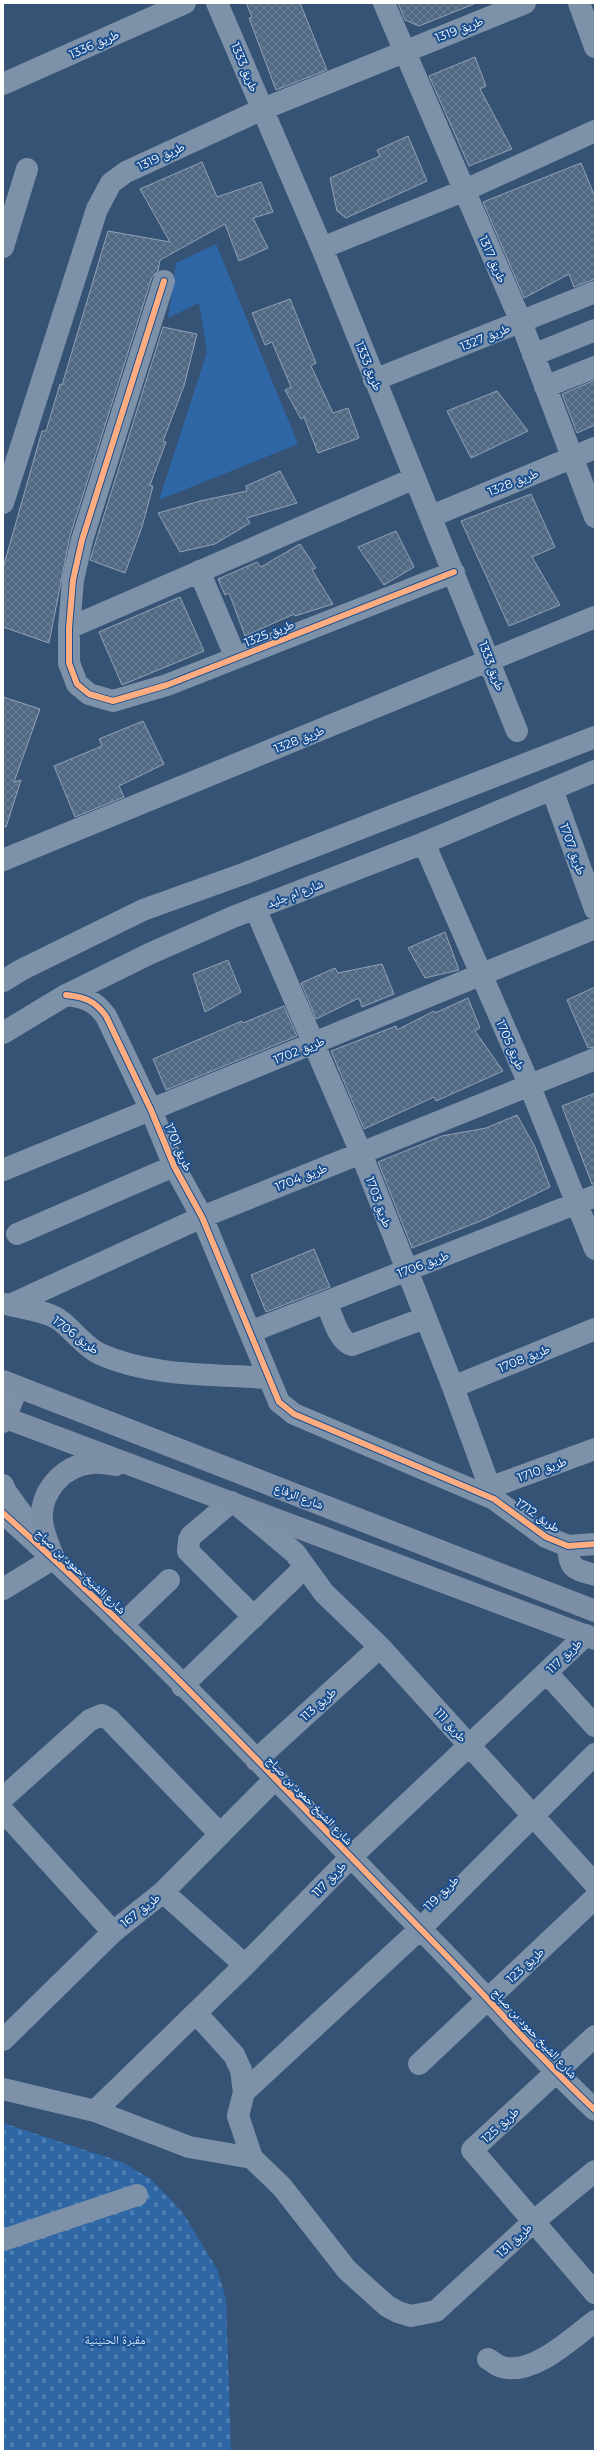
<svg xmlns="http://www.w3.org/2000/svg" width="598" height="2454" viewBox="0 0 598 2454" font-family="Montserrat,'Noto Naskh Arabic',sans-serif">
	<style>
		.grass { fill: #2f66a5 }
		.cemetery { fill: url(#cemetery-stones) }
		.building { fill: url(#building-cross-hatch); stroke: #92a2b6 }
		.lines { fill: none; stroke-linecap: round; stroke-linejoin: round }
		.minor { stroke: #7d92a8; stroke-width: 22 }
		.major { stroke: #7d8ea7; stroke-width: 22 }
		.cycleway-casing { stroke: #1b4f8f; stroke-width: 8 }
		.cycleway { stroke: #ffac80; stroke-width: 6 }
		.labels { text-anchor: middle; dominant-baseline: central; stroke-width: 4; stroke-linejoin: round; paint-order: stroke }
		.street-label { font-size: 12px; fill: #fff; stroke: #1b4f8f }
		.park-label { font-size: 12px; fill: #cfe3fa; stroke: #1b4f8f }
	</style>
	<defs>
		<pattern id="cemetery-stones" width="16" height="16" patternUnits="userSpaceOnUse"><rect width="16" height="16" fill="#2f66a5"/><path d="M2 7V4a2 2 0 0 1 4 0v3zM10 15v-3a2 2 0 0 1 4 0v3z" fill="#4e7db2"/></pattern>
		<pattern id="building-cross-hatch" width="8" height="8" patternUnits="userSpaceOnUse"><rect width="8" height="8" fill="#526984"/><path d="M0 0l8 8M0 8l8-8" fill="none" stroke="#6c8096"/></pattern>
	</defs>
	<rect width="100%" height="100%" fill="#365274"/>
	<path class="grass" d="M216,244l82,200 -139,56 48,-148 -8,-49 -31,15 8,-55z"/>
	<path class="cemetery" d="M3,2123l119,39 29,17 32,34 34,56 9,30 5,152h-228z"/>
	<path class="building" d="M246,3h54l27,67 -51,20 -27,-72 3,-1z
		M398,3h76v1l-55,22 -14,-6z
		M475,57l11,29 -6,3 32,60 -43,17 -40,-90z
		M408,136l19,45 -81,37 -9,-7 -7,-33 50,-22 -3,-6z
		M202,162l15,35 44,-15 12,30 -20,6 15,30 -29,13 -14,-37 -65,36 -2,11 -6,6 -82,259 -21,107 -46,-16v-59l39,-137h4l14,-47 2,1 46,-154 62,11 -30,-53z
		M581,163l14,34v82l-21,8 -5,-13 -45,24 -41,-96z
		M290,299l26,64 -5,3 22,47 15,-5 11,30 -41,15 -14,-36 -3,2 -16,-29 6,-3 -19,-45 -7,3 -13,-32z
		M163,327l34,7 -13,52 -21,55 3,1 -16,43 3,1 -11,41 -17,46 -35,-13z
		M595,380v45l-18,8 -15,-39z
		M497,391l31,40 -57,27 -24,-47z
		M280,471l17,32 -50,15 3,5 -35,21 -35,8 -22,-39 42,-12 47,-10 -1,-5z
		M531,494l24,53 -23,10 28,48 -51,21 -48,-105z
		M396,531l18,36 -30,18 -26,-38z
		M300,544l16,24 -4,2 21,34 -38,12 -1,-2 -49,22 -16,-43 -4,2 -7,-16 39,-17 4,5z
		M180,597l24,54 -82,34 -23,-53z
		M3,697l37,12 -26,73 7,-2 -15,47 -3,-1z
		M143,721l21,43 -45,22 5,11 -49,20 -21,-51 48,-20 -3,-7z
		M445,932l14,38 -34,8 -17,-30z
		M228,960l13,32 -36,20 -12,-38z
		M382,964l12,30 -32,13 -3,-9 -43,21 -15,-36 34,-15 3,5z
		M595,987v60l-7,1 -21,-48z
		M468,998l12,30 -5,3 28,40 -67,30 -2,-4 -70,32 -33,-78 65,-25 1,4 37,-19 1,2z
		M284,1006l13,30 -131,54 -13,-31 89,-38 1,2z
		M595,1093v91h-3l-30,-78z
		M517,1115l18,32 15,40 -67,33 -71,28 -34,-86 64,-26 44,-8z
		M314,1249l16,38 -64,25 -15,-37z"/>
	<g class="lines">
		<path class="minor" d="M217,3l105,245 195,483
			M384,3l137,319 74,195
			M579,3l16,44
			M3,84l182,-81
			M3,247l24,-78
			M322,248l141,-57 132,-60
			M164,281l-82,259 -9,40 -4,48v35l8,21 12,10 24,7 54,-16 287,-113
			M533,355l62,-25
			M374,380l221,-88
			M545,387l50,-20
			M3,503l94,-294 14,-26 15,-11 137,-63 262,-106
			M432,516l163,-68
			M199,571l37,87
			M69,628l346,-150
			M552,789l43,120
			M424,843l105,241 66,165
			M3,860l592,-243
			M255,908l106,245 92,234 41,112
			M3,981l18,-11 122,-60 100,-36 352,-137
			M66,995c19,2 29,6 40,21l45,94 23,56 28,51 77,185 15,12 200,85 52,38 22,9 27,-2
			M3,1033l63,-38 83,-41 84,-37 191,-74 171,-72
			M3,1170l592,-242
			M17,1234l157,-68
			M326,1302c6,12 12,40 26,43l73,-27
			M6,1304c18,5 37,6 52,15 15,10 25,27 42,35 51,23 114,20 168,24
			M10,1305l192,-88 393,-158
			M250,1332l345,-136
			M453,1387l142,-58
			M3,1422l15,-35
			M3,1485l3,7 24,33
			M489,1488l106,-39
			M231,1502l-40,34 -2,4 -1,11 66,66
			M240,1507l55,46 29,40 56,54 215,237
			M3,1513c153,137 293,288 437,436 52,53 100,110 155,161
			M568,1546c1,24 6,23 27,29
			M3,1589l51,-31
			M122,1625l47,-45
			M547,1673l48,53
			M182,1686l123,-119
			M256,1760l124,-113
			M3,1798l87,-78 12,-5 7,4 111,115
			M3,1811l110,121
			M163,1892l82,73
			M196,2013l38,42 7,15 3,22 -6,24 14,42 30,29 65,83 40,36 11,6 13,4 25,-5 97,-89 62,-51
			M595,2036l-123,114 123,143
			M3,2040l110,-108 50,-40 112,-113
			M419,2064l176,-166
			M3,2089l92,22 94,36 63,11
			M244,2092l176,-163 175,-175
			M95,2111l150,-146 106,-108 235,-222
			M3,2240l134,-45
			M488,2359c4,2 9,7 14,8 31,9 70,-29 93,-46"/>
		<path class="major" d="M3,1381l592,230
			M3,1417l592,222
			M54,1558c-5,-12 -11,-25 -12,-38 -2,-28 21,-55 50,-57 8,-1 16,1 24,2"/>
		<g class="cycleway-casing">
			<path id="cycleway" d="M164,281l-82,259 -9,40 -4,48v35l8,21 12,10 24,7 54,-16 287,-113
				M66,995c19,2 29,6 40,21l45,94 23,56 28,51 77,185 15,12 200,85 52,38 22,9 27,-2
				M3,1513c153,137 293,288 437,436 52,53 100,110 155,161"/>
		</g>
		<use href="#cycleway" class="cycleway"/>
	</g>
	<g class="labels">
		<g class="street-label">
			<text transform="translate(459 29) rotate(-21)">طريق 1319</text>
			<text transform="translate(94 44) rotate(-24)">طريق 1336</text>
			<text transform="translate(245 67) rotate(67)">طريق 1333</text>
			<text transform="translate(161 156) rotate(-25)">طريق 1319</text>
			<text transform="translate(493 259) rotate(66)">طريق 1317</text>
			<text transform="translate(485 337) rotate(-22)">طريق 1327</text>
			<text transform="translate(369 366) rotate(68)">طريق 1333</text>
			<text transform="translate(513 482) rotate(-22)">طريق 1328</text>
			<text transform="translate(269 633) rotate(-22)">طريق 1325</text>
			<text transform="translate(492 666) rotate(69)">طريق 1333</text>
			<text transform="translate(299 739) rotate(-22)">طريق 1328</text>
			<text transform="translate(573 849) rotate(70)">طريق 1707</text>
			<text transform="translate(295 893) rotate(-21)">شارع ام جليد</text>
			<text transform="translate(511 1045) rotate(66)">طريق 1705</text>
			<text transform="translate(299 1050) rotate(-22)">طريق 1702</text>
			<text transform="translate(179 1147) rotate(66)">طريق 1701</text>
			<text transform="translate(301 1177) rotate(-22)">طريق 1704</text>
			<text transform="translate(379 1202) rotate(69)">طريق 1703</text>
			<text transform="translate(423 1264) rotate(-21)">طريق 1706</text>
			<text transform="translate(76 1335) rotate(37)">طريق 1706</text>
			<text transform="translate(524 1358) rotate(-22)">طريق 1708</text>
			<text transform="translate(542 1469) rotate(-20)">طريق 1710</text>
			<text transform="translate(299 1496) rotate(21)">شارع الرفاع</text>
			<text transform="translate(538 1515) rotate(34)">طريق 1712</text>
			<text transform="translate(81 1571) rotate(43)">شارع الشيخ حمود بن صباح</text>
			<text transform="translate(564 1656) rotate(-44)">طريق 117</text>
			<text transform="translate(318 1704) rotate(-42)">طريق 113</text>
			<text transform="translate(451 1725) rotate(48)">طريق 111</text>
			<text transform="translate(310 1800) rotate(46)">شارع الشيخ حمود بن صباح</text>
			<text transform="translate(329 1879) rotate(-46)">طريق 117</text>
			<text transform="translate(441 1893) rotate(-45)">طريق 119</text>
			<text transform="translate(140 1910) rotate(-39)">طريق 167</text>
			<text transform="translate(525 1965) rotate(-43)">طريق 123</text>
			<text transform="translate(535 2033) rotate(47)">شارع الشيخ حمود بن صباح</text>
			<text transform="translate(500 2125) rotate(-43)">طريق 125</text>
			<text transform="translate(514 2240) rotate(-43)">طريق 131</text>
		</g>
		<g class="park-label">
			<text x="115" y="2339">مقبرة الحنينية</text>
		</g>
	</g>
	<rect width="598" height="2454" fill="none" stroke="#ffffff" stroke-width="8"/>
</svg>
